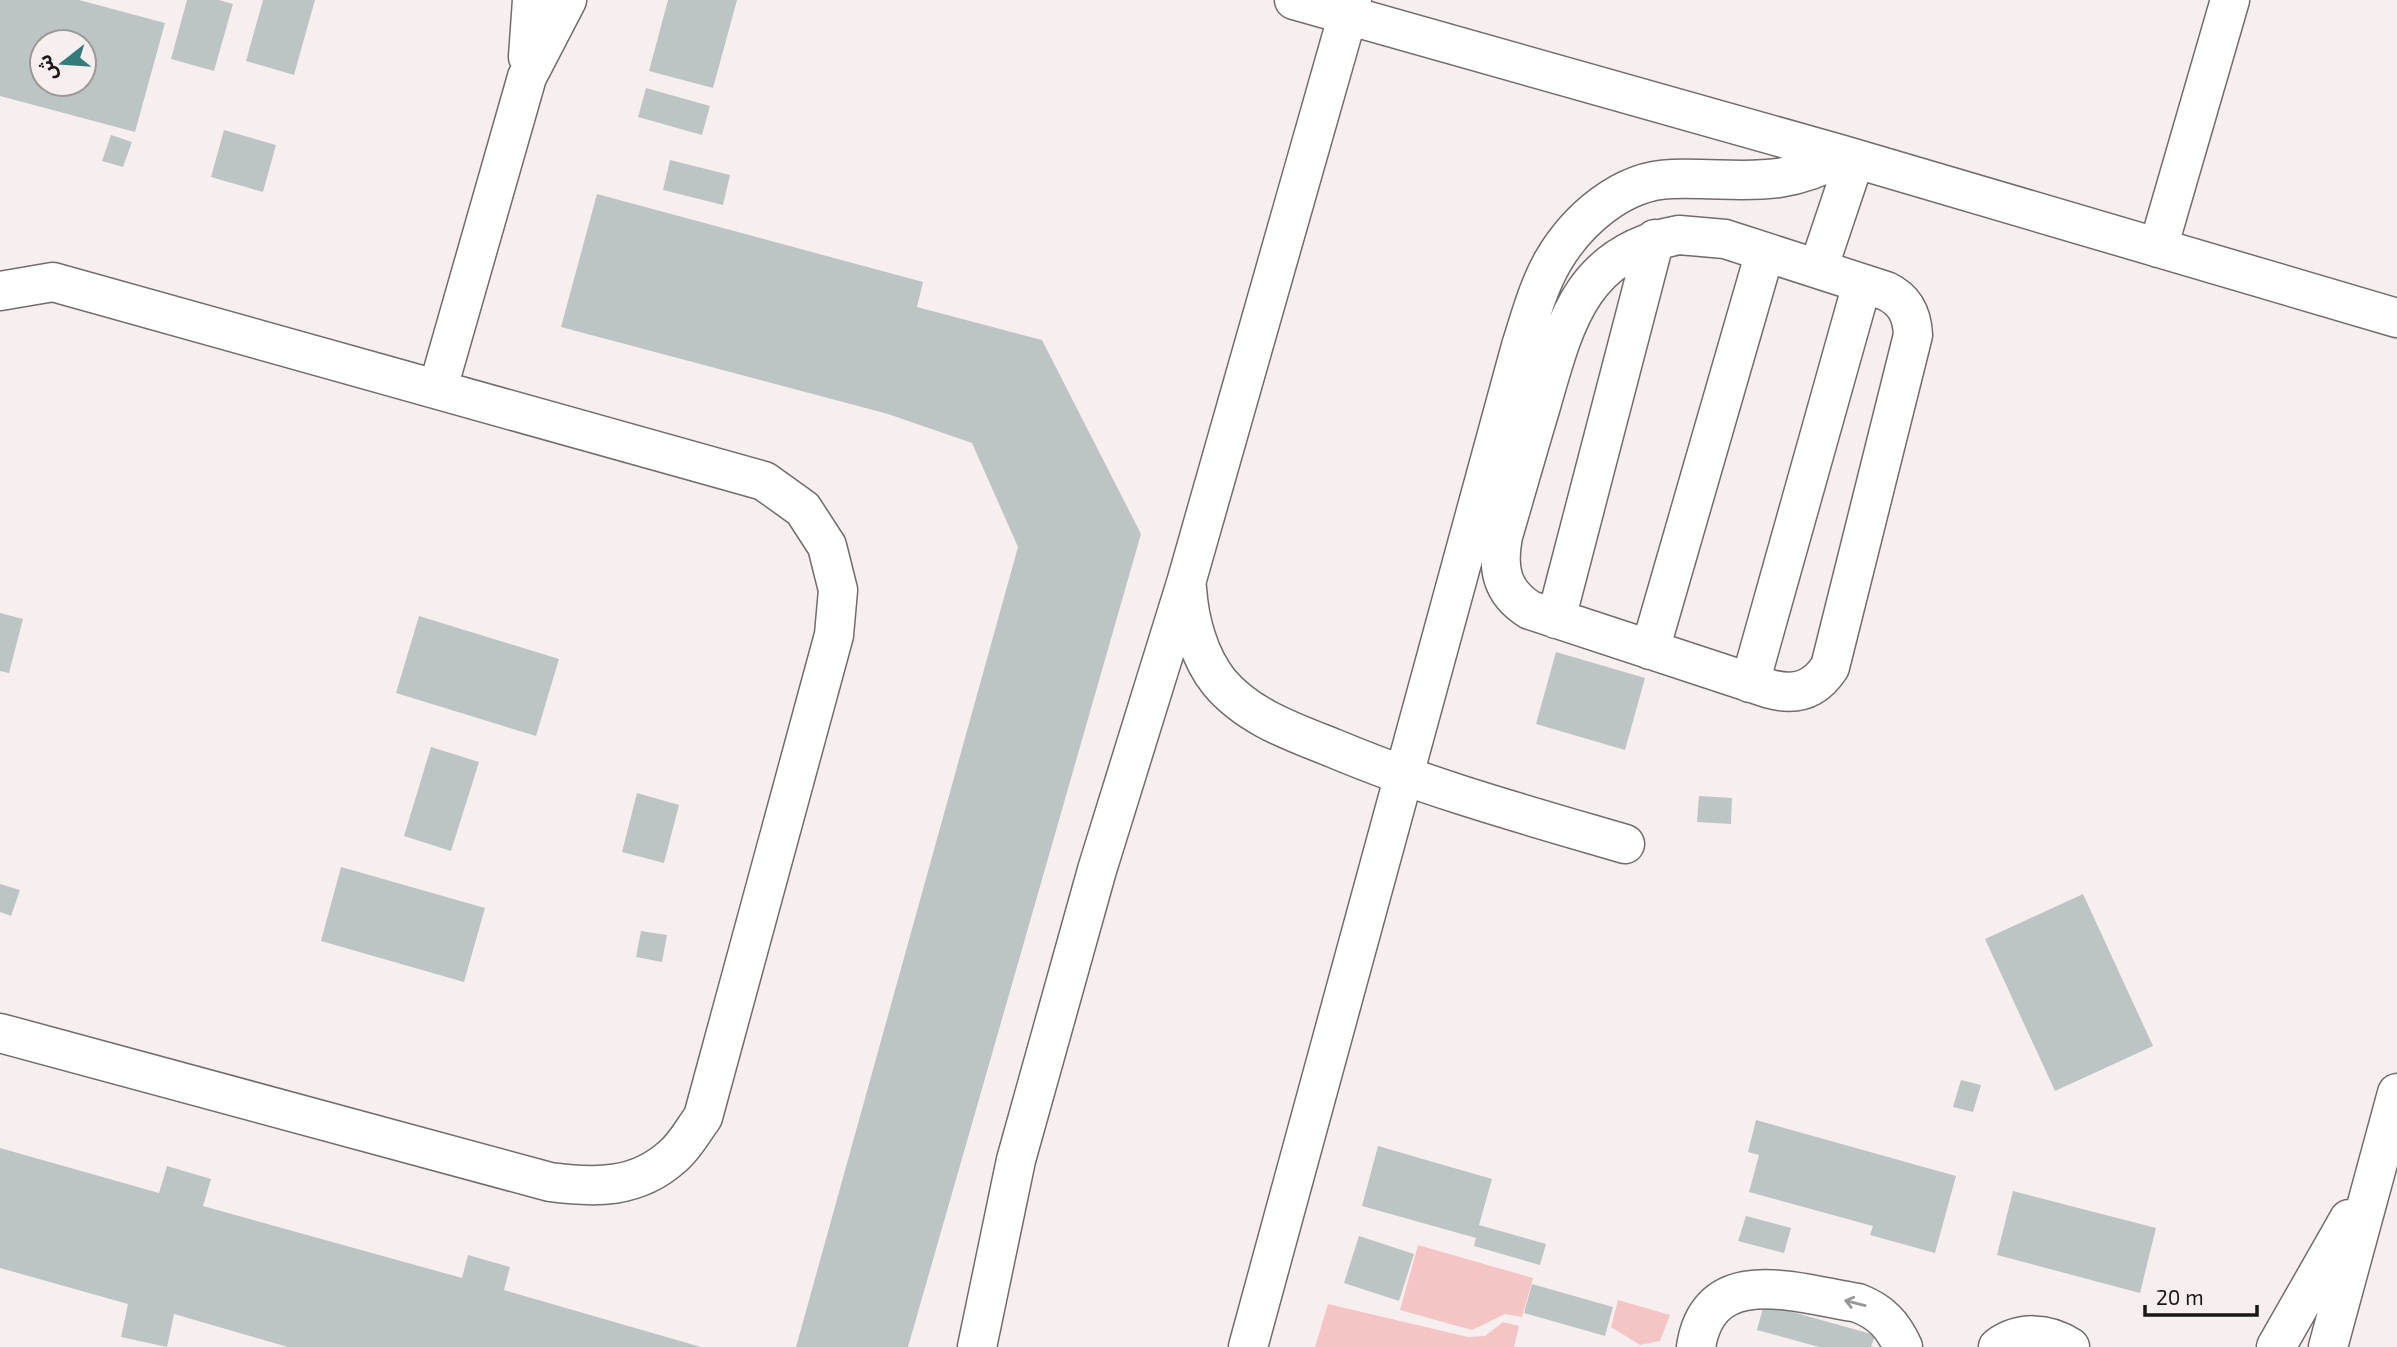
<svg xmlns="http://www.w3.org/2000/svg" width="2397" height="1347" viewBox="0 0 2397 1347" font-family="'Exo 2','Noto Sans Arabic',sans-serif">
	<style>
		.green { fill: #f5c5c6 }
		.building { fill: #bdc5c4; fill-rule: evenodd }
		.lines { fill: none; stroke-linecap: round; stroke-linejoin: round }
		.minor-casing { stroke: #736c6c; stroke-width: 41 }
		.minor { stroke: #fff; stroke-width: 38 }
		.oneway { stroke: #989797 }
	</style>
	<rect width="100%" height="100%" fill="#f7efef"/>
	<path class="green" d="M1418,1245l115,33 -11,39 -17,-3 -33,16 -72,-20z
		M1618,1300l52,15 -10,26 -20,4 -29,-18z
		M1328,1304l140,33 17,-1 18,-14 16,4 -5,21h-199z"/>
	<path class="building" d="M0,0h79l86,23 -30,109 -135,-36zM42,42h42v42h-42z
		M187,0h32l14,4 -19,67 -43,-12z
		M263,0h52l-21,75 -48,-14z
		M668,0h69l-24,88 -64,-17z
		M646,88l64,18 -8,29 -64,-18z
		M224,130l52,15 -13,47 -52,-15z
		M111,135l21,7 -9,25 -21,-6z
		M670,160l60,15 -7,30 -60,-15z
		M597,194l326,88 -6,25 125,33 99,194 -233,813h-112l222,-800 -46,-104 -84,-29 -327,-87z
		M0,613l23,6 -14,54 -9,-2z
		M419,616l140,43 -23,77 -140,-43z
		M1556,652l89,26 -20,72 -89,-26z
		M431,747l48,15 -28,89 -47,-15z
		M637,793l42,12 -15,58 -42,-11z
		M1699,796l33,2 -1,26 -34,-2z
		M341,867l144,41 -21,74 -143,-41z
		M0,884l20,6 -9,26 -11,-4z
		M2083,894l70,152 -98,45 -70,-152z
		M641,931l26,4 -5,27 -26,-5z
		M1961,1080l20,5 -8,27 -20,-5z
		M1756,1120l200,56 -21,77 -65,-18 3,-9 -124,-34 10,-37 -11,-3z
		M1378,1146l114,33 -13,46 67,19 -6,21 -66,-19 2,-8 -114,-32z
		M0,1148l159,45 8,-27 44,13 -8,27 259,72 6,-23 42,12 -6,23 197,57h-413l-114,-33 -7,33 -46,-10 7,-33 -128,-36z
		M2013,1191l143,37 -16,65 -143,-38z
		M1746,1216l45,12 -7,25 -46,-12z
		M1359,1236l55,18 -15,47 -55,-18z
		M1532,1284l81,23 -8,29 -81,-23z
		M1764,1304l111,31 -4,12h-52l-62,-17z"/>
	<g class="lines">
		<g class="minor-casing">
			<path id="minor" d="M1294,0l549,155 554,163
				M528,57l4,-57
				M1679,235l46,4 161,52c19,9 26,23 27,44l-83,332c-15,23 -34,29 -60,22l-240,-79c-29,-18 -33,-42 -27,-74 13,-44 25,-87 38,-130 24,-84 40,-153 138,-171z
				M2158,248l72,-248
				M1818,269l37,-110
				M0,291l53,-9 711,199 39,28 24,37 11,44 -4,45 -131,482c-9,12 -18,29 -30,39 -36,33 -78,32 -123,26l-550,-149
				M438,388l89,-311 40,-77
				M1187,588c2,32 12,69 32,94 29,35 74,50 114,66 95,40 193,67 292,96
				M1556,619l99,-380
				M1650,650l115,-398
				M1750,683l112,-399
				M977,1347l39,-187 81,-290 89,-287 166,-583
				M1248,1347l273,-1001c9,-28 17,-59 32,-85 24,-41 69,-81 119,-82 68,-2 108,12 171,-24
				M1696,1347c13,-86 103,-53 162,-44 23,9 35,22 45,44
				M1998,1347c22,-16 49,-15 72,0
				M2276,1347l73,-128
				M2328,1347l69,-254"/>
		</g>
		<use href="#minor" class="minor"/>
	</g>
	<defs><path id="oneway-shaft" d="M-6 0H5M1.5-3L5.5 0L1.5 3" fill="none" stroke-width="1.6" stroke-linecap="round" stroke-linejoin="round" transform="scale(1.75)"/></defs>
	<use class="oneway" href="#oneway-shaft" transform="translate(1855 1303) rotate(-166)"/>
	<g transform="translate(63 63) rotate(253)"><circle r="33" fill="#f7efef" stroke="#9e9999" stroke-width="2"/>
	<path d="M0-5L12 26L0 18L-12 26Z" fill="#337c7b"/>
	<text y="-10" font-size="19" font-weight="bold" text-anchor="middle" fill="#191717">ش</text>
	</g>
	<path d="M2145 1305v10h112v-10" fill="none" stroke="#191717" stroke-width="3.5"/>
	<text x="2156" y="1305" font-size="21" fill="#191717" stroke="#f7efef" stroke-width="5" paint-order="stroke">20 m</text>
</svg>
